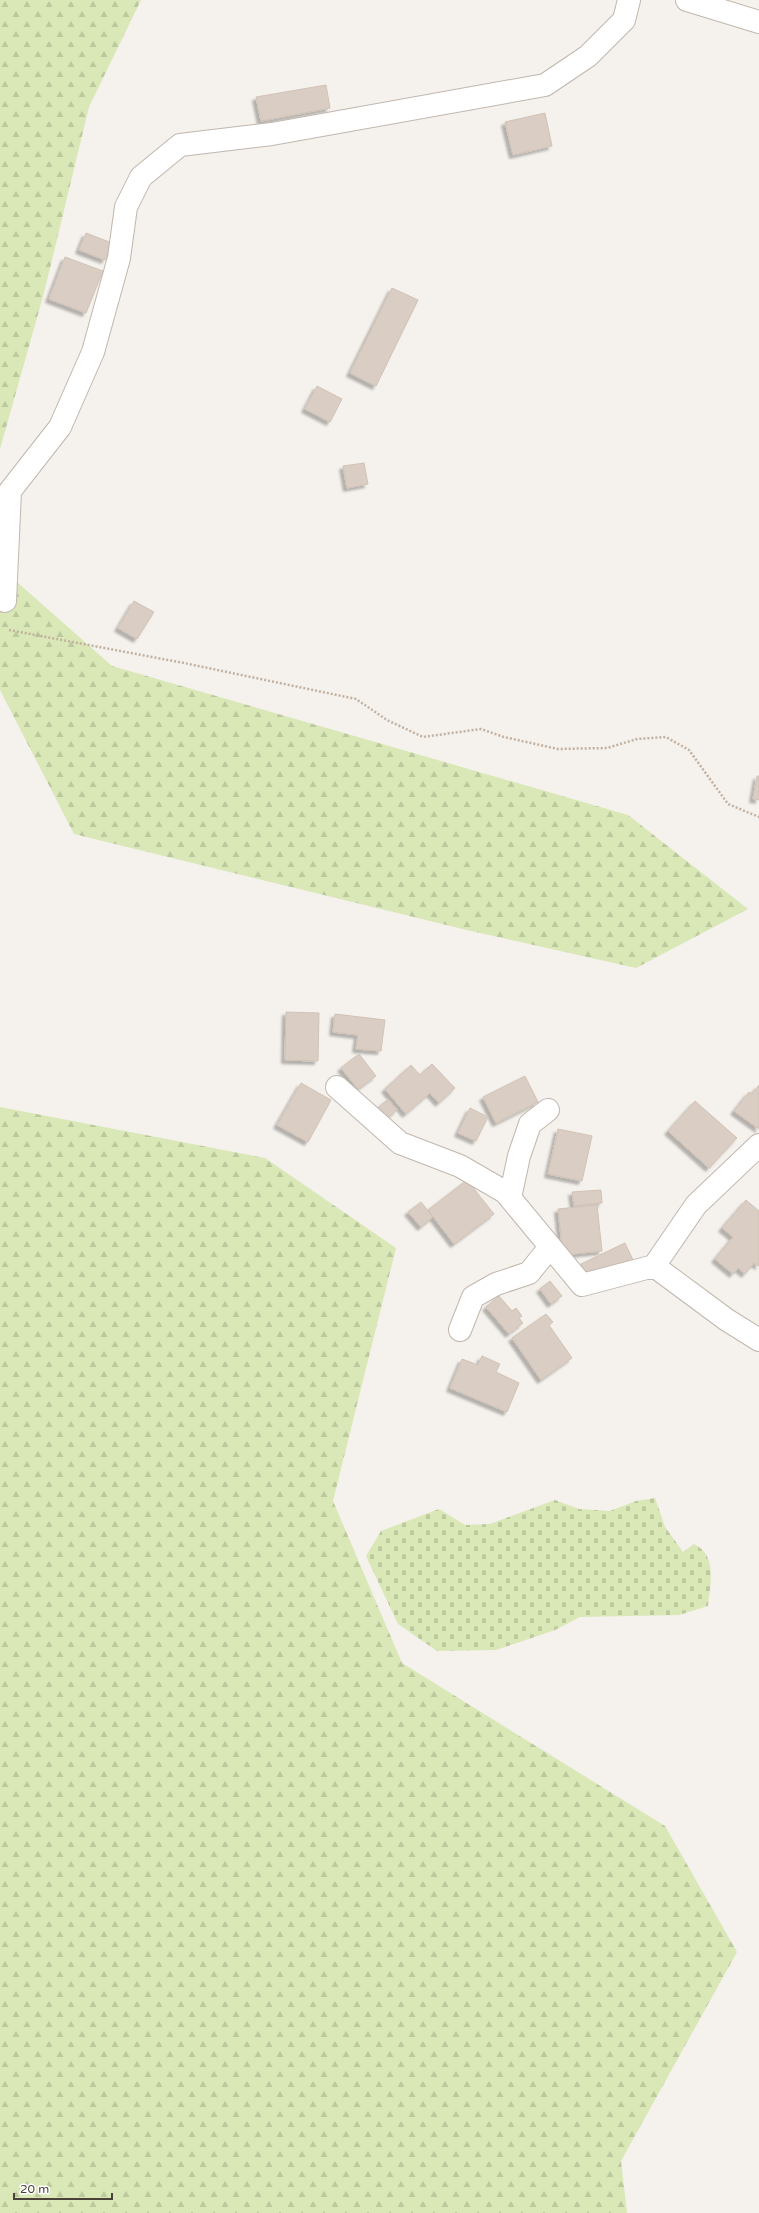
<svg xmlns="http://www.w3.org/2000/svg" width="759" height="2213" viewBox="0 0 759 2213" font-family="'Varela Round',sans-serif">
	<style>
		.forest { fill: url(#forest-firs) }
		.cemetery { fill: url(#cemetery-stones) }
		.building { fill: #dacec4; stroke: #d1c2b5; filter: url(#shadow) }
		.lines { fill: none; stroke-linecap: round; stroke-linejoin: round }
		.minor-casing { stroke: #c1b7ae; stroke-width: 24 }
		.path { stroke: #c2b1a0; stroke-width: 2.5; stroke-dasharray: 2 2; stroke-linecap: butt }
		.minor { stroke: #fff; stroke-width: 22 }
	</style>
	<defs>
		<pattern id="forest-firs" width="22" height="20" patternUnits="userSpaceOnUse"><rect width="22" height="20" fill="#d9e8b6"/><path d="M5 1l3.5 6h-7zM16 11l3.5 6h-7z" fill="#bcc89d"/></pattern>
		<pattern id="cemetery-stones" width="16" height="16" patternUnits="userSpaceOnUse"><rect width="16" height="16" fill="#d9e8b6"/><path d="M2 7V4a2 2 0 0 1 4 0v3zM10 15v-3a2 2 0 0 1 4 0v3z" fill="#bcc89d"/></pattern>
		<filter id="shadow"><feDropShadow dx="-3.5" dy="3.5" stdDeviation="1" flood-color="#0004"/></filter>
	</defs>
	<rect width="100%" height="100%" fill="#f5f1ec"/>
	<path class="forest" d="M0,0h141l-52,107 -45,186 -44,156z
		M0,567l112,99 516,149 120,94 -112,59 -165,-37 -397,-97 -74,-144z
		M0,1107l265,51 131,90 -63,253 69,162 263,163 72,126 -116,209 6,52h-627z"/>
	<path class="cemetery" d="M655,1498l10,29 18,25 11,-8c24,12 16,40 14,62l-29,9 -99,2 -25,13 -59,20 -59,1 -39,-27 -32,-68 15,-25 58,-22 26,16 25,-1 65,-24 24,9 31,2 26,-10z"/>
	<path class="building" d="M326,85l4,23 -69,13 -5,-24z
		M545,113l7,33 -39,9 -8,-33z
		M86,233l26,10 -7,17 -26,-10z
		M65,257l38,14 -17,42 -37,-14z
		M392,288l26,12 -42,86 -26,-13z
		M317,386l25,13 -12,23 -25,-13z
		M364,463l4,21 -21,4 -4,-22z
		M134,601l20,11 -17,27 -19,-11z
		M757,776h2v24l-6,-1z
		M286,1012l33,1 -1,48 -33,-1z
		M335,1014l50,6 -4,31 -25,-2 2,-14 -25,-3z
		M359,1054l17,22 -18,13 -17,-21z
		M432,1064l23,24 -16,15 -9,-10 -24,21 -21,-25 26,-24 9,10z
		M525,1076l13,26 -42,21 -13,-26z
		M301,1083l30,17 -23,42 -31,-17z
		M759,1085v44l-25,-18 15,-19 3,2z
		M388,1099l9,11 -9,8 -10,-10z
		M695,1101l42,37 -28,30 -41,-37z
		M470,1108l18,9 -12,24 -18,-8z
		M558,1129l34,7 -10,45 -34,-7z
		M467,1180l27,34 -40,30 -26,-34z
		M601,1190l1,13 -28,3 -2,-14z
		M746,1200l13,11v55l-5,-3 -9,11 -7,-6 -5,6 -18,-15 18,-22 -11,-9z
		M421,1202l12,15 -12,10 -13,-15z
		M597,1205l5,46 -39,4 -5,-46z
		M625,1243l9,19 -44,21 -9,-19z
		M550,1281l12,15 -11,8 -11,-15z
		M499,1296l13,15 4,-3 6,8 -3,2 4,5 -14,11 -23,-27z
		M546,1314l7,8 -4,3 23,33 -31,22 -29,-42z
		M482,1356l18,8 -4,8 23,11 -12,29 -57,-24 12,-29 16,6z"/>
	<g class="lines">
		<g class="minor-casing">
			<path id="minor" d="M687,0l72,22
				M5,601l5,-110 50,-64 33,-75 26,-94 7,-51 15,-30 39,-32 92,-11 273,-49 43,-29 36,-36 5,-20
				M337,1087l63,56 60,23 45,26 77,93 72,-19
				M759,1145l-63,60 -42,61 73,54 32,20
				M510,1198l9,-42 11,-32 18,-14
				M460,1330l13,-33 23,-13 33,-11 21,-26"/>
		</g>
		<path class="path" d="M9,630l175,33 172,36 31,21 36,17 58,-8 23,8 54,12 49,-1 30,-9 29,-2 23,13 39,54 31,13"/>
		<use href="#minor" class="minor"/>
	</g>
	<path d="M14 2193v6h98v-6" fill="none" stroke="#4a4139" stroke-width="2"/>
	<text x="20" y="2193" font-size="12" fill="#4a4139" stroke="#ffffff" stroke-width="3" paint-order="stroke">20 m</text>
</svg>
